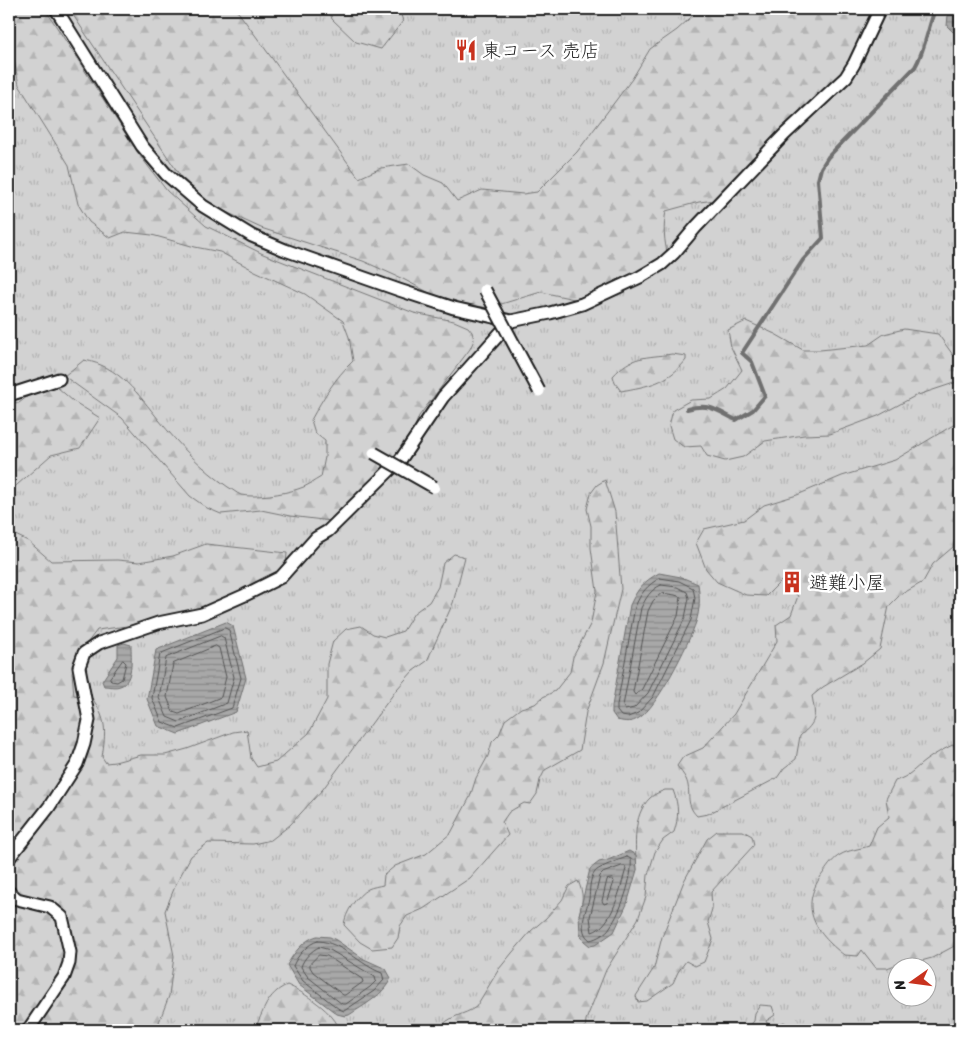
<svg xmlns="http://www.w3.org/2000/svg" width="969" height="1039" viewBox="0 0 969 1039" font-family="Sriracha,'Klee One',sans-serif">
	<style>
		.grass { fill: url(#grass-tufts); stroke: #777; fill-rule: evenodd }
		.forest { fill: url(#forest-firs); stroke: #777 }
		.water { fill: url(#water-rules); stroke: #707070 }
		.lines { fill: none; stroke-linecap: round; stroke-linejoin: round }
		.shore { stroke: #545454; stroke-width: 1 }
		.stream { stroke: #707070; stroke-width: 4 }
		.minor-casing { stroke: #1c1c1c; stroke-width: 15 }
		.minor { stroke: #fff; stroke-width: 11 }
		.minor-bridge-casing { stroke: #1c1c1c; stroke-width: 15; stroke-linecap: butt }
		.minor-bridge { stroke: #fff; stroke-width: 11 }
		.labels { text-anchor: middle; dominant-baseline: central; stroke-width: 5; stroke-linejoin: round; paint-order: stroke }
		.poi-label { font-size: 19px; fill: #1c1c1c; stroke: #fff; text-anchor: start }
	</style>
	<defs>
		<pattern id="grass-tufts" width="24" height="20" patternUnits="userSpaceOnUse" patternTransform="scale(1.25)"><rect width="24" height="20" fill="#d2d2d2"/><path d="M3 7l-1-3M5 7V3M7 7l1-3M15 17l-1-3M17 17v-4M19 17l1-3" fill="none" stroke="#b4b4b4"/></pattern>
		<pattern id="forest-firs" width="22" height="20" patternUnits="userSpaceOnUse" patternTransform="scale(1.25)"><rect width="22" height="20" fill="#d2d2d2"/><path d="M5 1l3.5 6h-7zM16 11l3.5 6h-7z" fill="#b4b4b4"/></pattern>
		<pattern id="water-rules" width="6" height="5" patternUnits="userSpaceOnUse" patternTransform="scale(1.25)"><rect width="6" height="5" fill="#a8a8a8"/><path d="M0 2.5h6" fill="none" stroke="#888"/></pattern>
	</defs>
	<rect width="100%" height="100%" fill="#f2f2f2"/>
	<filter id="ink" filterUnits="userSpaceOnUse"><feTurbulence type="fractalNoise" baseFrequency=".02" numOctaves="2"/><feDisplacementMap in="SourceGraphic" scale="10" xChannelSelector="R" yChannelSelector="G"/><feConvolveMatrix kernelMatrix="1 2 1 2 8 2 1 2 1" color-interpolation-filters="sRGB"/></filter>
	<g filter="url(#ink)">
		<path class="grass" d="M9,9h951v1021h-896l-55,-469zM896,966h30v30h-30z"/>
		<path class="forest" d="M9,9h36l93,144 29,38 39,35 57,28 151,59 40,8 14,6 4,5 2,8 -4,9 -51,67 -9,23 -79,82 -41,-5 -29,-6 -40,4 -14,-6 -17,-12 -68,-78 -58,-42 20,-16c35,6 54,34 75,60 20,25 43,49 69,67 4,2 8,6 13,8 15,3 42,-1 57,-6 8,-2 16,-8 23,-12l4,-20v-16l-10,-8 -4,-13c12,-22 24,-42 42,-59l-4,-24 -6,-16 -38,-27 -50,-23 -35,-19 -25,-5 -43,-12 -27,-3 -15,6 -21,-16 -11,-18 -9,-39 -50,-80 -10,-50z
			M69,9h165l5,4 120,165 22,-10 28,-4 15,11 19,8 14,18 25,-11 41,4 14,-2 40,-40 55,-73 18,-30 27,-19 23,-21h180l-43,73 -112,117 -26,3 -33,9c-3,16 -2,30 2,45l-21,15 -68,29 -38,-8 -53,16 -47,-9 -38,-20 -40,-18 -102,-33 -48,-22 -32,-29z
			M329,9h70l4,12 -22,28 -25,-7 -24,-23z
			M746,321l29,13 28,16h17l48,-5 16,-11 20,-5 34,5 15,21 7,2v24l-45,15 -37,20 -48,18 -26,1 -39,6 -22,16 -18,4 -18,-5 -6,-10 -17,1 -11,-8 -4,-13 4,-16 18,-10 20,-1 16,-10 15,-19 -11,-23 -3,-17z
			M672,354l14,2v4c-18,23 -38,26 -65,31l-6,-8 -2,-7c19,-21 32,-18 59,-22z
			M57,387l16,14 27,17 -20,30 -29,7 -42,37v-90l10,1 18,-14z
			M960,421v110l-7,16 -20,17 -10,18 -23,13 -11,11 -9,43 -17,14 -40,24 -11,9c4,22 5,25 -12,40l-4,23 -12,9 -7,10 -69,36 -11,2c-13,-13 -5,-24 -11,-37 -2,-4 -6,-9 -9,-13l6,-9 20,-9 31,-34 43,-73 -1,-16 15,-10 7,-19 -17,-15 -15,15 -20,-1 -29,-13 -11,-13 -10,-26 8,-14 40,-9 20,-15 33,-10 45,-19 53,-16z
			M605,480l10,32 6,77 -17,74 -18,49 -6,38 -35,20 -5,10 -3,14 -7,10 -6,-1 -15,9 -7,10 6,13 -38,43 -47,31 -16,7 -7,10 -2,12 -6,9 -20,2 -12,-7 -16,-17c1,-12 12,-29 24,-36 4,-2 11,-3 15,-4l1,-10 11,-9 31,-12 25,-21 19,-36 6,-19 12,-22 4,-14 7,-7 6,-15 16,-12 14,-4 8,-7 12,-6 15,-19 3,-15 18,-34 6,-32 -6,-43v-22l-4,-17 4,-16 6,-8z
			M9,532l19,9 23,20 66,-1 22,2 34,-6 33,-12 81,9 -1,11 -13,12 -33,17 -41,15 -57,16 -45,6 -19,25 -6,18 2,22 18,3c15,22 14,33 10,59l4,6 9,-1 26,-7h24l22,-6 46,-17 14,-2 4,28 6,9 19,-5 33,-29 18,-34v-35l6,-23 13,-12 15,-3 12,8 12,3 18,-6 11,-18 15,-11 9,-15 5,-24 11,-9 11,3 -12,46 -26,58 -14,10 -16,18 -74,100 -33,36 -19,15 -18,4 -45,-1 -17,13 -15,28 -11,27 9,45 -5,40 -13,34h-147z
			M960,742v201l-28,15 -11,3 -18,1 -16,6h-11l-14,-18 -4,6 -14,-1c-30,-23 -46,-49 -20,-83 4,-6 10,-14 16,-17 8,-5 20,-6 29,-9l8,-19 12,-10 -3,-18 9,-18c15,-5 18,-11 30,-20 11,-8 22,-14 35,-19z
			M665,790h8c6,16 6,27 1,42l-11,8 -8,12 -7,23 -2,22 -8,22 -32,51 -20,50 -1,10h-146c7,-14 26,-15 37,-23l23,-38 13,-16 19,-22 15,-13 16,-18 7,-14 9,-5c6,13 5,20 1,34l58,-45c-2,-23 -5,-55 13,-72 4,-4 10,-6 15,-8z
			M717,831h26l9,5 2,9 -43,47 1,17 -4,13 5,17 -9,23 -9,4 -9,-5 -8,11 -5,11 -26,18 -9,1 -2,-6 18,-28 8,-31 22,-56 23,-42z
			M287,985c15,6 50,29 52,45h-85c10,-18 12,-36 33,-45z
			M760,1005l12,1 3,9 -9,6 1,2 7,4 10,-5 7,5 2,3h-45v-2l6,-7 1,-8z"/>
		<path class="water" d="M945,9h15v21l-7,2 -6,-6 1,-11z
			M659,573l22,4 17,7c2,13 2,26 -2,38 -7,21 -39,86 -57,96 -8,5 -13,4 -22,2l-5,-7v-7l18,-101c8,-17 13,-23 29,-32z
			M226,622l7,4 13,52 -10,34 -58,22 -20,-8 -11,-27 9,-49z
			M124,643l7,2c0,11 3,37 -11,41 -5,2 -11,0 -16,0l-2,-5 16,-24v-12z
			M629,851l7,4 1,15 -10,34 -13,28 -19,13 -5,1 -6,-5 -4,-6 -1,-20 11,-46 9,-7 9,-2z
			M317,936l13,1 6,3 28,19 22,10 5,9c-7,17 -27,27 -42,37l-4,1 -8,-2 -38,-29 -12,-20c7,-12 16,-25 30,-29z"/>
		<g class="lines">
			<path class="shore" d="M660,578l19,3 14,7 2,10 -4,22 -38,77 -15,16 -10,4 -7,-1 -4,-5v-6l18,-98c6,-14 12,-22 25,-29z
				M661,585l16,2 10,5 2,6 -4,20 -37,75 -14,15 -9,2 -2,-4 18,-98c5,-10 9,-18 20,-23z
				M662,593l13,2 6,2 -3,19 -36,73 -7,6 -2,-3 15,-81 5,-10z
				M225,628l4,2 12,48 -9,30 -54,20 -16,-6 -10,-24 8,-44z
				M221,636l3,2 10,39 -7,26 -48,19 -12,-5 -8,-19 7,-40z
				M216,646l3,2 7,29 -5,20 -42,17 -6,-2 -6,-15 6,-33z
				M123,660l3,3 -4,16 -5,3 -6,-1 -1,-3z
				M627,857l4,2c2,18 -10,53 -21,68 -3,6 -14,12 -20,13 -13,-9 -4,-29 -1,-41 1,-8 0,-20 6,-27 2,-4 26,-13 32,-15z
				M622,866h3l1,3c-6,19 -13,57 -34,63l-2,-15 10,-41 3,-3z
				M613,879l1,3 -7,21 -3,1 -2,-3 5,-21z
				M318,941c24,1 42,24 64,32l2,7 -10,11 -30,20 -5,-2 -36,-28 -10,-15c4,-10 15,-23 25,-25z
				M319,947l11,3 45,27 1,4 -6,6 -24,17h-4l-34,-27 -7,-10c2,-8 11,-17 18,-20z
				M319,955l8,1 35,23 1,3 -18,13h-2l-30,-23 -3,-5v-3z"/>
			<path class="stream" d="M687,409c23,-6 29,1 49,11l17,-10 12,-14 -13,-34 -10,-9 61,-93 20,-22 -5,-58 3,-12 7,-11 87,-90c10,-17 13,-39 20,-58"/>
			<g class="minor-casing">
				<path id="minor" d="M56,9l86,137 24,28 37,32 49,30 33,14 114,40 55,18 57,13 39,-8 32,-9 58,-27 22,-13 12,-11 22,-26 89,-93 61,-57 8,-13 26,-55
					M9,395l50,-16
					M9,858l40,-51 28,-43 7,-20 5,-24 -10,-53 5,-14 15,-10 59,-20 44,-9 43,-19 36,-18 35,-39 12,-7 73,-72 42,-62 68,-76
					M9,892l8,7 33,8 12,10 8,35 -1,11 -5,14 -36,53"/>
			</g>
			<use href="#minor" class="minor"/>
			<g class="minor-bridge-casing">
				<path id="minor-bridge" d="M485,290l54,101
					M374,453l60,34"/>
			</g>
			<use href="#minor-bridge" class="minor-bridge"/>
		</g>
	</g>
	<defs>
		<g id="restaurant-bare" transform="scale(1.725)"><path d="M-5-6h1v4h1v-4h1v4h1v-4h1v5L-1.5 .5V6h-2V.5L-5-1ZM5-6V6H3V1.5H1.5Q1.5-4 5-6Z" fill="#c8321e" stroke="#fff" stroke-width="2.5" paint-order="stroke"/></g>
		<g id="building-bare" transform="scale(1.725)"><path d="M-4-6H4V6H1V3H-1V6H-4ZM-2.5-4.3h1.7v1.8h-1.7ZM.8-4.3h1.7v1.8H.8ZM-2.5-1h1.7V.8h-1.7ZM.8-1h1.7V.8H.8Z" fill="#c8321e" stroke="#fff" stroke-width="2.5" paint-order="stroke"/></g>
	</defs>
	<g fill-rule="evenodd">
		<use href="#restaurant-bare" x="466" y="50"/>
		<use href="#building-bare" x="792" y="582"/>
	</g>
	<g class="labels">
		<g class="poi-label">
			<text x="482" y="50">東コース 売店</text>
			<text x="809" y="582">避難小屋</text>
		</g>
	</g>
	<rect width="969" height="1039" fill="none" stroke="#fff" stroke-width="30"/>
	<rect x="15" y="15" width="939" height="1009" fill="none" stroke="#1c1c1c" stroke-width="2" filter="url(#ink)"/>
	<g transform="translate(912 982) rotate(256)"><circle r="24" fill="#ffffff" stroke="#a4a4a4"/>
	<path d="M0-4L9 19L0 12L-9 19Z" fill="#c8321e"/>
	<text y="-8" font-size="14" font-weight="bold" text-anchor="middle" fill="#1c1c1c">N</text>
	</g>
</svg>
